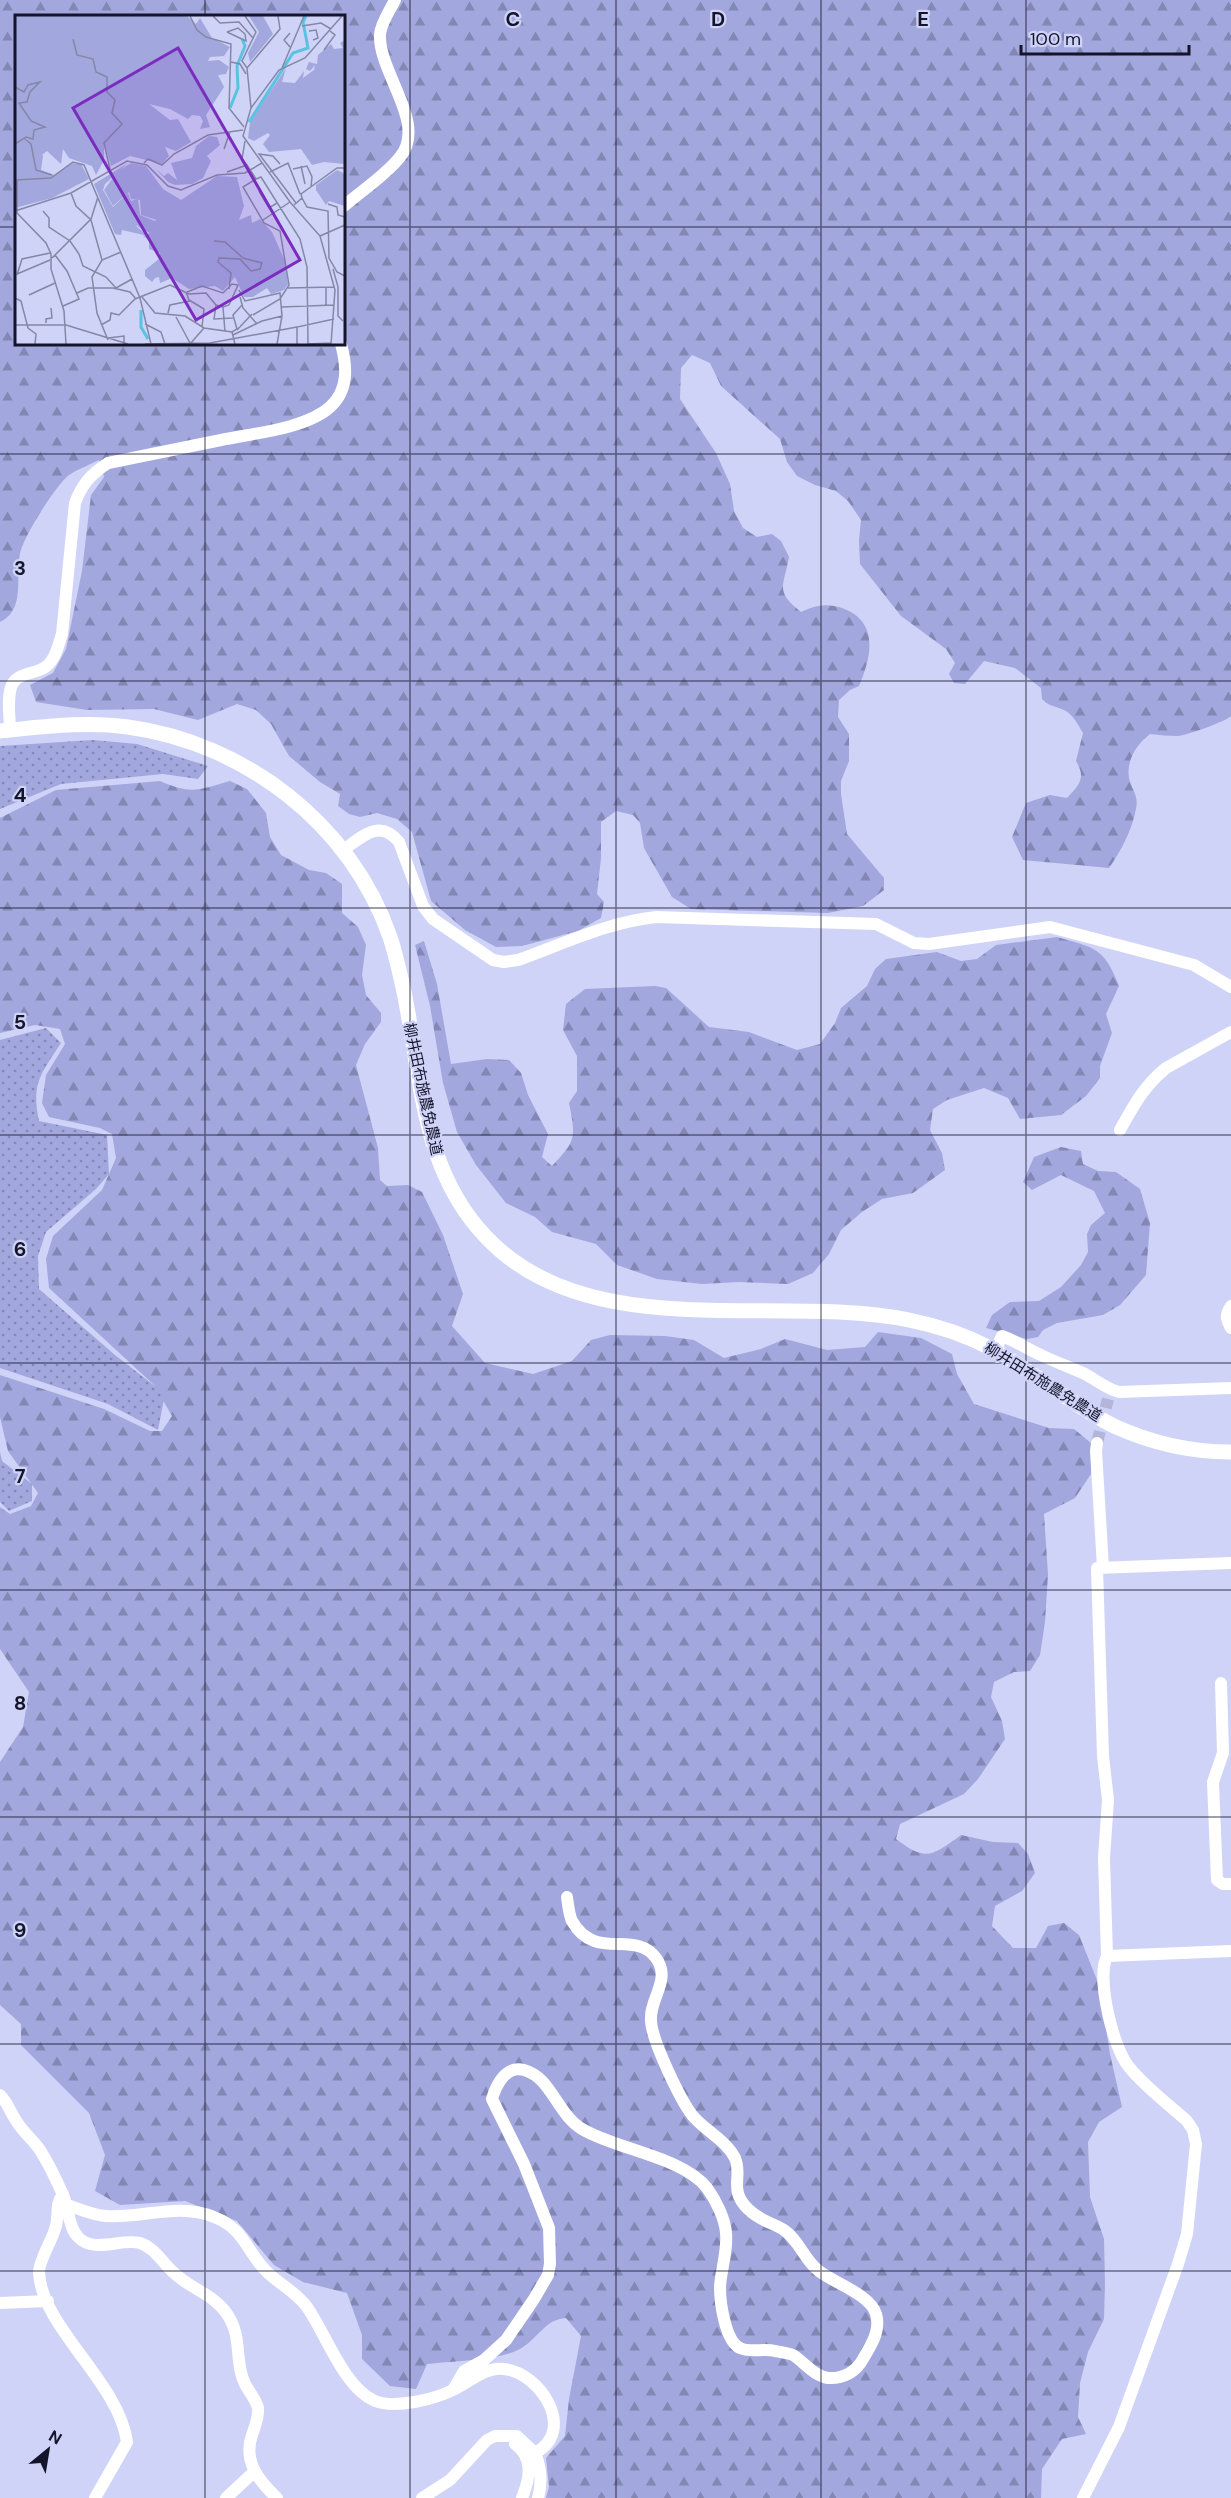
<svg xmlns="http://www.w3.org/2000/svg" width="1231" height="2498" viewBox="0 0 1231 2498" font-family="'DM Sans','Noto Sans JP',sans-serif">
	<style>
		.forest { fill: url(#forest-firs); fill-rule: evenodd }
		.park { fill: url(#park-dots) }
		.lines { fill: none; stroke-linecap: round; stroke-linejoin: round }
		.minor-tunnel { stroke: #b3b6d8; stroke-width: 12; stroke-dasharray: 12 6; stroke-linecap: butt }
		.minor { stroke: #fff; stroke-width: 12 }
		.tertiary { stroke: #fff; stroke-width: 15 }
		.grid { fill: none; stroke: #14152a; stroke-width: 1.5; stroke-opacity: 0.55 }
		.labels { text-anchor: middle; dominant-baseline: central; stroke-width: 4.5; stroke-linejoin: round; paint-order: stroke }
		.street-label { font-size: 15px; fill: #14152a; stroke: #cfd3f7 }
		.inset-river { fill: none; stroke: #5ac3e2; stroke-width: 3 }
		.inset-road { fill: none; stroke: #8487a5; stroke-width: 1.5 }
		.view { fill: #7b2cbf; fill-opacity: 0.15; stroke: #7b2cbf; stroke-width: 3 }
		.inset-edge { fill: none; stroke: #14152a; stroke-width: 3 }
		.grid-label { font-size: 20px; text-anchor: middle; font-weight: bold; fill: #14152a; stroke: #cfd3f7; stroke-width: 4.5; stroke-linejoin: round; paint-order: stroke }
	</style>
	<defs>
		<pattern id="forest-firs" width="22" height="20" patternUnits="userSpaceOnUse" patternTransform="scale(1.5)"><rect width="22" height="20" fill="#a2a7de"/><path d="M5 1l3.5 6h-7zM16 11l3.5 6h-7z" fill="#8387b4"/></pattern>
		<pattern id="park-dots" width="8" height="8" patternUnits="userSpaceOnUse" patternTransform="scale(1.5)"><rect width="8" height="8" fill="#a2a7de"/><path d="M2 2h.1M6 6h.1" fill="none" stroke="#8387b4" stroke-width="1.8" stroke-linecap="round"/></pattern>
	</defs>
	<rect width="100%" height="100%" fill="#cfd3f7"/>
	<path class="forest" d="M0,0h1231v716c-4,5 -46,20 -53,20 -9,0 -19,-1 -28,-2 -13,10 -24,26 -21,44 2,12 10,16 7,31 -4,21 -15,42 -27,59l-86,-8 -11,-23 14,-34 24,-8 17,3c13,-14 19,-20 9,-37l7,-28c-5,-8 -10,-19 -19,-23 -10,-5 -13,-2 -22,-11l-1,-11 -26,-20 -31,-7 -19,23 -11,-1 -5,-9 6,-11 -9,-14 -45,-33 -41,-52 -1,-24 2,-20 -13,-19 -12,-10 -21,-6 -18,-9 -10,-14 -7,-23 -59,-53 -11,-23 -18,-8 -11,13 -1,31 36,54 14,31 4,27 9,17 14,9 15,-3 9,7 8,16c-5,29 -15,34 12,55 14,-7 26,-9 41,-4 37,13 30,48 17,78l-9,4 -11,10 -1,17 11,17v27l-8,20v13l6,40 37,44v12l-21,16 -35,7 -137,-4 -19,-12 -28,-49 -4,-25 -7,-8 -17,-4 -15,11v36l-4,36 7,8 -3,16 -23,13 -56,15 -26,1 -31,-17 -34,-29 -19,-69 -15,-13 -20,-6 -17,4 -11,-3 -11,-8 2,-12 -20,-12 -31,-26 -18,-32 -15,-14 -19,-6 -39,16 -44,-11 -67,1 -51,-8 -6,-17 23,-12 13,-24 16,-78 9,-76 13,-18 -5,-17c-10,5 -21,9 -30,15 -13,10 -46,62 -49,79 -5,23 6,56 -20,68zM16,16h328v328h-328z
		M160,781c32,14 38,9 70,0l17,8 19,24 4,24 11,18 28,15 17,3 16,11v29l16,14 8,18 -4,30 4,20 15,18v9l-16,22 -9,21 22,83 2,32 7,6 21,-1 14,7 21,43 20,59 -11,32 33,37 48,11 39,-13 19,-21 19,-5 55,1 29,4 30,18 37,-9 24,-10 42,11 38,-3 13,-15 43,6 31,16 5,20 17,30 75,24 25,1 17,14v31l-16,24 -31,16 4,60 -3,48 -5,33 -10,16 -16,1 -20,10 -3,15 11,24 3,18 -27,40 -14,15 -64,30 -4,15c30,23 36,17 65,-4l32,7 25,1 10,11 7,19 -13,18 -27,15 -3,20 21,22h23l12,-22 16,-3 15,12 20,50 11,69 12,53 -23,15 -11,20 2,55 14,42 1,45 -1,35 -16,33 -8,31 -2,34 8,17 -24,5 -20,30 -1,29h-495l3,-11 -3,-29 19,-22 4,-37 12,-63 -15,-18c-21,1 -28,21 -46,31 -19,11 -70,12 -93,15l-11,25 -26,-3 -28,-27v-24l-15,-42 -44,-11 -29,-17 -37,-44 -52,-20 -65,4 -25,-14 10,-36 -16,-42 -68,-68v-21l-21,-19v-243l23,-35 6,-35 -29,-43v-142l10,7 21,-8 7,-13 -30,-42 -8,-34v-42l104,34 46,22h12l10,-15 -18,-31 -105,-97 -3,-29 7,-23 49,-46 14,-32 -4,-24 -12,-6 -51,-11 -7,-14 4,-28 19,-31 -5,-15 -25,-4 -35,8v-215l56,-28z
		M1057,937c38,11 47,10 62,49l-13,28 6,19 -12,33v12l-14,18 -25,19 -41,4 -12,-21 -24,-10 -37,12 -14,9 -3,21 12,23 3,17 -32,23 -31,6 -20,13 -21,18 -12,24 -16,19 -25,11 -49,-2 -37,2 -45,-5 -40,-14 -21,-21 -44,-12 -17,-15 -29,-14 -30,-38 -19,-33 -14,-49 -13,-77 -15,-61 9,-4 13,43 14,80 36,-5 22,1 12,13 7,22 20,39 -6,23 10,9c24,-25 24,-28 17,-63l8,-12v-35l-14,-26 3,-26 19,-15 70,-3 11,2 43,39 40,5 48,18 23,-6 15,-21 6,-15 26,-22 8,-17 11,-10 51,-7 24,9 16,-2 19,-14z
		M1061,1147l20,4 2,13 15,7 18,1 24,17 10,34 -4,52 -26,30 -17,10 -46,8 -14,7 -5,7 -11,2 -41,-11 6,-13 18,-13 29,-1 22,-14 20,-22 7,-13 -1,-18 4,-9 14,-12 -11,-22 -33,-16 -29,15 -9,-8 11,-25z"/>
	<path class="park" d="M93,740l44,4 71,22 -10,13 -35,-5 -102,10 -61,25v-63z
		M46,1028l15,15c-20,31 -30,40 -22,78l68,14 2,39 -13,15 -50,43 -8,24 1,33 76,66 50,39 -7,36 -50,-26 -108,-36v-328z
		M0,1452l2,9 30,23v17l-23,10 -9,-9z"/>
	<g class="lines">
		<path class="minor-tunnel" d="M1097,1443l11,-44"/>
		<path class="minor" d="M344,206c17,-15 41,-30 56,-49 28,-34 -22,-84 -20,-123 1,-11 10,-24 15,-34
			M10,730c0,-13 -4,-36 3,-47 7,-10 19,-9 29,-14 13,-6 16,-23 20,-35l13,-131c7,-19 16,-29 33,-40 39,-8 78,-16 118,-24 30,-6 81,-11 104,-32 19,-17 17,-41 11,-63
			M342,851c20,-14 37,-33 57,-9l24,64 10,13 60,41 11,2 14,-2c45,-16 90,-38 138,-43l220,7 38,19 15,1 121,-17 144,38 37,22
			M1120,1130c14,-25 23,-43 46,-62l65,-36
			M1231,1306c-6,9 -5,13 0,22
			M995,1351l7,-15c14,5 25,13 39,19 14,7 29,12 44,19 11,6 22,15 34,18l112,-4
			M1097,1443l-1,8 7,116
			M1221,1683l2,70 -10,29 4,98 6,4h8
			M1107,1956l124,-5
			M0,2095c8,8 10,17 17,27 6,10 16,18 23,28 9,14 16,29 23,45 6,13 5,32 15,42 16,17 43,1 62,6 15,5 22,19 33,29 17,17 41,22 54,42 16,23 7,48 18,70 4,8 11,15 13,24 1,9 -3,18 -6,27 -9,26 6,45 25,63
			M63,2194c-9,11 -3,22 -8,35 -3,11 -16,32 -16,43 2,55 80,110 88,170l-32,56
			M67,2205c13,4 25,10 39,11 35,3 72,-14 108,1 31,12 32,34 52,54 13,13 30,21 41,36 19,27 37,81 68,94 21,8 61,-2 80,-12 15,-7 31,-23 49,-20 37,4 73,62 31,84l-18,-17h-22l-8,4 -37,40 -28,18
			M0,2303l48,-2
			M453,2390l11,-19 20,-11 22,-20 28,-41 14,-24 2,-11 -1,-36 -25,-64 -32,-65c4,-14 14,-34 32,-29 27,7 33,44 58,59 33,20 101,28 125,59 8,11 18,30 19,45 2,17 -5,36 -6,54 0,15 5,54 20,61 10,5 24,0 35,3 6,1 13,2 18,4 11,7 21,21 35,23 15,1 28,-6 35,-19 8,-14 18,-28 13,-45 -5,-19 -42,-31 -57,-43 -15,-11 -19,-30 -35,-41 -13,-8 -24,-9 -36,-21 -20,-20 -5,-32 -13,-51 -9,-18 -31,-28 -43,-43 -12,-16 -40,-74 -41,-94 -2,-23 21,-41 5,-63 -21,-29 -61,4 -84,-37 -3,-6 -4,-17 -5,-24
			M515,2444c19,14 15,34 7,54
			M535,2453c6,14 7,30 3,45
			M226,2498l28,-26
			M1083,2498l36,-71 59,-163 9,-30 9,-90 -3,-14 -6,-9c-19,-17 -42,-34 -58,-54 -16,-19 -33,-89 -22,-111l-3,-98 4,-58 -5,-44 -6,-188 134,-5"/>
		<path class="tertiary" d="M0,731c42,-4 86,-10 128,-4 117,16 223,97 262,210 6,18 10,37 14,55 18,87 17,178 83,246 103,108 289,55 422,82 30,6 57,15 83,29 43,23 79,56 122,77 37,17 77,26 117,26"/>
	</g>
	<path class="grid" d="M205,0v16M410,0v2498M616,0v2498M821,0v2498M1026,0v2498M0,227h16M344,227h887M205,344v2154M0,454h1231M0,681h1231M0,908h1231M0,1135h1231M0,1363h1231M0,1590h1231M0,1817h1231M0,2044h1231M0,2271h1231"/>
	<g class="labels">
		<g class="street-label">
			<text transform="translate(423 1089) rotate(78)">柳井田布施農免農道</text>
			<text transform="translate(1043 1382) rotate(32)">柳井田布施農免農道</text>
		</g>
	</g>
	<g transform="translate(15 15)">
		<rect width="330" height="330" fill="#cfd3f7"/>
		<path d="M0,1h172l9,8 4,-6 12,20 18,9 -6,9 -14,1 -2,4 11,-1 10,7 -3,7 -8,1 6,12 -18,28 4,12 -10,2 3,-8 -3,-5 -8,-1 -4,4 -18,-10 -21,-5 21,16 8,-1 13,23 -15,9 -11,-4 4,9 -7,8 -32,-8 -19,10 -7,-24v18l-8,15 -4,-9 -23,-8 -6,-9 -2,15 -14,-13 -5,4 -8,-3 -7,-13 -12,8zM234,1h14l10,18 -23,28 -2,-9 11,-21zM330,25v124l-21,-2 -12,3 -11,-16 -32,3 -6,-8 7,-9 -2,-2 -14,8 -6,-3 2,-16 36,-54 -4,14 13,1 9,-12 -1,7 11,-8 1,-5 -5,6 -4,-2 3,-7 8,2 1,-9 13,-11 3,5 9,-1 -3,-5zM194,121l8,1 3,8 -13,11 4,5 -8,17 -11,6 -17,1 -7,-3 -13,-14 9,8 4,-3 9,7 -6,-17 21,-5 4,-12zM116,148l15,3 17,23 18,11 36,-24 20,1 7,29 -5,14 12,-5 1,8 8,-4 12,13 13,29 3,23 -4,6 -13,4 -4,-6 -14,9h-9l-9,-20 -12,14 -8,-5 -26,3 -17,-11 -12,5 -1,-6 -4,1 -3,4 -7,-6v-6l14,-11 1,-6 -11,-4v-9l-6,-4 7,-3 -13,-7 20,-6 -16,-5 -1,-15 -9,-1 -2,-7 -16,14 -9,-16 13,-18zM322,155l8,4v32l-16,-5 -3,4 -10,-15v-5z" fill="#a2a7de"/>
		<path d="M0,119l15,8 13,14 -2,14 13,5 17,-12 10,1 8,15 -37,19 -37,10zM113,148l-23,21 -2,6 10,17 15,-14 3,8 7,-2 2,16 17,7 -21,4 12,10 -26,-6 -1,5 -6,-1 -21,-50z" fill="#a2a7de"/>
		<path class="inset-river" d="M215,93l8,-20 -1,-22 8,-20 -3,-7M234,107l44,-69 15,-5 -5,-26 3,-6M126,295v17l7,12"/>
		<path class="inset-road" d="M175,1l7,14 9,7 25,7 -2,64 15,19M198,1l7,7 19,-1 14,16M230,1l11,16 -14,29 5,7 4,40 -8,28 47,66 30,34 15,54 -4,54M287,11l19,-3 10,6M294,16l7,-1 2,8 -5,2M212,17l19,9 -1,-7M212,17l11,-4 7,6M275,18l-6,7 6,7M58,24l4,16 16,4 3,13 11,5v15l8,8 -3,13 10,11 -18,19 6,26M309,35l11,-15 -5,-4M216,47l9,2 6,10M232,53l33,-39 -2,-13M267,53l22,-52M0,72l9,5 4,-7 12,-3 -10,10 -3,10 -8,1 12,18 14,6 -11,3 -1,9 -7,-2 -11,7M236,93l28,-38 26,-12 37,-42M10,124l6,5 5,26 16,5M230,126l-3,18 5,6M209,134l6,-17M129,148l4,-4 14,6 12,-11 34,-19 35,-5M265,149l-7,-8 -14,-2 37,49M286,151l4,18M278,154l14,-3 5,11 -1,10M212,157l20,-7 9,14 5,-2 39,62 7,28 1,77M255,157l18,-9 12,31M0,165l36,-2 22,-16 11,3 56,133 11,46M2,165v33l29,30 5,11v15l13,42 2,33M244,176l10,17 8,-5M56,178l5,13 15,14 11,40M287,183l5,9 21,4 1,47 8,14 8,4M313,189l9,3 1,8 7,2M279,190l8,-7 -1,-4 36,-26h8M0,196l56,-18 56,-32 20,4 21,21 13,4 36,-15 28,-2 17,-10M28,196l6,7v9l21,14 9,13M248,205l27,-18M305,221l25,-11M199,226l11,1 18,16 19,5 -2,6 -9,2 -11,-12 -21,-1 -1,4 13,11 -2,16M64,239l4,12 23,11 10,11M40,240l12,16 12,28 -16,7M37,243l39,-39 7,-22M318,254l5,18v29l5,5M2,259l33,-14M2,260l5,-16 28,-6M311,272v19M101,273l16,-9M273,273l46,-1M224,275l6,11 35,-8 2,23 -5,28M171,277l3,8 15,9 -2,18M172,277l15,-6 21,7 9,-9 6,1 -9,20 -6,2M62,278l11,-5h25l17,4 6,7M14,280l26,-12M127,282l13,16 30,3 19,12 28,4 3,12M225,282l3,11 14,16M0,283l6,3 7,27 8,6 -1,10M201,290l-2,14 19,-1M208,292l2,25M266,292l53,-2M153,298l2,-8 20,-4M238,300l27,-16 9,-14 -9,-54 -16,-8 -21,-36 13,-8M161,302l14,26M31,308v-4l6,-1 -1,-10M130,309l16,8 4,12M0,310h51l62,19M86,310l9,-5 1,-7 8,2 16,-16 35,-14 19,9 17,-1 10,12 7,2M222,315l15,-16M217,317l5,-3 -4,-14 9,-10M218,320l29,-14 20,-5M93,323l16,-2v8M93,325l-11,-27 -5,-36 10,-17 19,-8M130,329l65,-1 87,-16M175,329l14,-16M282,329v-17l37,-8M293,329l23,-1"/>
		<path class="view" d="M163,33l122,212 -104,60 -123,-212z"/>
		<rect width="330" height="330" class="inset-edge"/>
	</g>
	<g class="grid-label">
		<text x="513" y="26">C</text>
		<text x="718" y="26">D</text>
		<text x="923" y="26">E</text>
		<text x="20" y="575">3</text>
		<text x="20" y="802">4</text>
		<text x="20" y="1029">5</text>
		<text x="20" y="1256">6</text>
		<text x="20" y="1483">7</text>
		<text x="20" y="1710">8</text>
		<text x="20" y="1937">9</text>
	</g>
	<g transform="translate(48 2450) rotate(30)" stroke="#cfd3f7" stroke-width="4.5" paint-order="stroke">
	<path d="M0-4.5L10 22L0 15L-10 22Z" fill="#14152a"/>
	<text y="-9" font-size="16" font-weight="bold" text-anchor="middle" fill="#14152a">N</text>
	</g>
	<path d="M1021 45v9h168v-9" fill="none" stroke="#14152a" stroke-width="3"/>
	<text x="1030" y="45" font-size="18" fill="#14152a" stroke="#cfd3f7" stroke-width="4.5" paint-order="stroke">100 m</text>
</svg>
